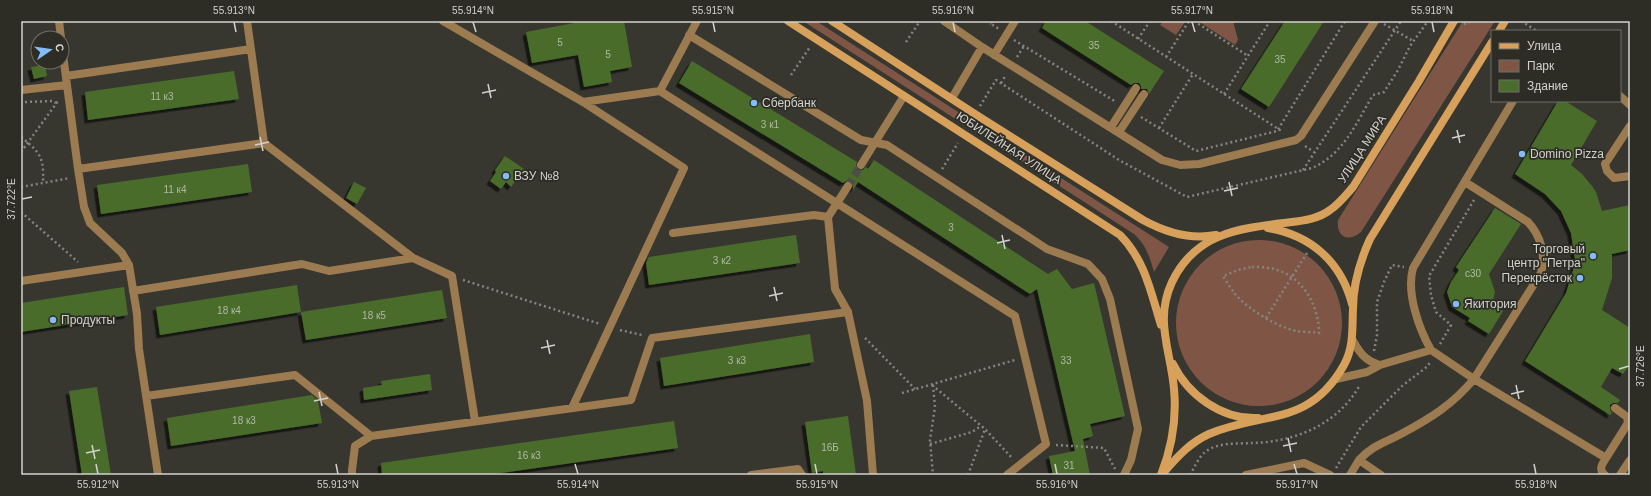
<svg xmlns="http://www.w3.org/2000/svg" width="1651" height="496" viewBox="0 0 1651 496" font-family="Arial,sans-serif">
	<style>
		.green { fill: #7f5646 }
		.building { fill: #4a6c2c; filter: url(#shadow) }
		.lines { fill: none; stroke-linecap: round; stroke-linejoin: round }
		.street-tunnel { stroke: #4e4e48; stroke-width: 8; stroke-dasharray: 8 4; stroke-linecap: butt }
		.path { stroke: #858580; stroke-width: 2.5; stroke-dasharray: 2 3; stroke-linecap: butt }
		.lane { stroke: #9d7b51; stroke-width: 8 }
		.street { stroke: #9d7b51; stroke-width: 8 }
		.secondary { stroke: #d7a15b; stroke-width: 8 }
		.ticks { fill: none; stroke: #d2d2ce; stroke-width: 1.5 }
		.poi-dot { fill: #84bbfb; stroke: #2d2d26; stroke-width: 1.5 }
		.labels { text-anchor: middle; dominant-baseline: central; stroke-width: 3.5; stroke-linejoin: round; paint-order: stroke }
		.number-label { font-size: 10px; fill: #b0b8a6 }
		.poi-label { font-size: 12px; fill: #d2d2ce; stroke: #2d2d26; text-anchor: start }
		.street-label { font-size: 12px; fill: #d2d2ce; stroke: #2d2d26 }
		.neatline { fill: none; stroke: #d2d2ce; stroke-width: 1.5 }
		.ticks-label { font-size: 10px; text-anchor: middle; fill: #d2d2ce }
	</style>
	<defs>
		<filter id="shadow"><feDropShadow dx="-3.5" dy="3.5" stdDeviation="0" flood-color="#0009"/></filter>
	</defs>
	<rect width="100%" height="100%" fill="#373730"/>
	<path class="green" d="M803,21h13l353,226 -15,25c-4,-15 -8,-27 -20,-38z
		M1163,21h21l1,1 -9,13 -16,-10z
		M1198,21h35l5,19 -3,5z
		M1463,21h32l-134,211c-13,11 -25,5 -23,-12z
		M1176 323a83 83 0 1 1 166 0a83 83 0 1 1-166 0Z"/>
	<path class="building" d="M573,21h51l8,46 -22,4 2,11 -28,5 -6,-32 -46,8 -6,-31 48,-9z
		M1046,21h39l79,50 -15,23 -2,-5h-6v-3l-2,-3h-5l-3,2 -89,-57z
		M1285,21h39l-55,86 -28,-18z
		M692,61l165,101 -1,3 2,5h5l3,-3 2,2 6,-9 174,114 9,-5 15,20 22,-6 31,133 -35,8 3,12 -10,3 7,36h-37l-4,-19 26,-5 -38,-162 -7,5 -172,-112 -5,8v-6l-2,-3h-5l-3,2 -164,-100z
		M45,65l2,11 -13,3 -3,-12z
		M234,71l5,28 -151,21 -3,-28z
		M1558,101h7l32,20 -26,44 11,9 10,12 4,6 6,19 28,-6v45l-18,4v24l-10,32 28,18v36l-7,10 -11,-6 -11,19 19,13 -2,3h-5l-3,2v5l2,3 -2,2 -85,-54 41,-68 8,-26 1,-8 -4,-26 -10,-22 -16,-17 -30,-20z
		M505,156l19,13 -13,18 -5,-5 -5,7 -11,-8 6,-9 -1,-2z
		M248,164l4,28 -151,22 -4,-29z
		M354,182l12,6 -9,16 -11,-6z
		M1495,208l26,16 -32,50 6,18 -3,12 11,7 -14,23 -21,-13 2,-3 -18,-11 -5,-15 4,-10 8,-12 -3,-3z
		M796,235l4,28 -151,22 -3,-22 3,-6z
		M297,285l4,27 -141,23 -4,-28z
		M124,287l4,28 -107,17v-29z
		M442,290l5,28 -141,22 -5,-28z
		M810,334l4,28 -150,24 -4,-28z
		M430,374l2,16 -68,10 -1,-12 19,-3 -1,-4z
		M97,387l14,88h-29l-13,-84z
		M312,395l6,6 4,22 -151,23 -4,-28z
		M848,416l8,59h-33v-4l-11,2 -7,-51z
		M674,421l4,27 -191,27h-105l-1,-12z"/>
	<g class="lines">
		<path class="street-tunnel" d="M848,186l13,-21"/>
		<path class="path" d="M986,21l5,3
			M993,21l-2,3 8,5
			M1111,21l172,111
			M1194,21l54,35
			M1521,21l16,10
			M1384,24l29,17
			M1464,24l9,-3
			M1138,39l12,-18
			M1014,40l102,62
			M906,42l14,-21
			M1017,57l7,-11
			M1166,57l23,-36
			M791,75l19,-28
			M1001,83l5,-8
			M1224,94l46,-73
			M25,102l28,-1 3,2
			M980,106l16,-26 123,80 68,37 125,-29c32,-14 44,-45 61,-73l11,-3 14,-22 12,-24 18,-25
			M1141,117l55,34 81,-20 68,-110
			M1159,128l34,-54
			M21,137c20,16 23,21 22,46
			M1305,146l9,6
			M21,152l37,-51
			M942,169l16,-26
			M1303,170l98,-149
			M21,187l49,-9
			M21,212l57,50
			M1252,267c8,0 17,0 25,3 27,8 42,37 42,63 -7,-1 -15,-1 -22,-2 -19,-3 -49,-22 -62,-37 -4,-5 -8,-12 -12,-18l18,-7z
			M463,280l137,44
			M1266,318l41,-65
			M620,330l22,5
			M865,338l50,51
			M1440,344l11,-19 -15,-13 -5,-17 -2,-19 45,-76
			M1374,351l3,-16v-33l7,-20 8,-17 12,2
			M932,385l53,44 27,29
			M933,385l2,22 -5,33 3,35
			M902,393l113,-33
			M930,444l42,-12 9,-6
			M1056,445l48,3 11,21
			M1336,468l25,-41 41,-41 26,-20 2,-4
			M968,475l17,-46
			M1190,475c4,-7 9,-18 15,-23 13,-10 32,-8 47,-9 44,-1 86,-19 108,-58"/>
		<path class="lane" d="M59,21l2,17
			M443,21l140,81 101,66 -112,240
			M944,21l38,26 180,113 18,5 19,-1 97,-24 5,-4 74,-115
			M689,35l172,105 26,5 160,104 41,15 14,15 8,20 28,130 -7,31 -7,15
			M62,47l16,122 6,38 6,16 32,30 7,12 8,49 2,35 19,126
			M994,55l21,-34
			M66,76l185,-27
			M21,90l46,-5
			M660,91l37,-70
			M1620,96l10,9
			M952,98l30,-51
			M583,102l77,-11 355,225 31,128 -39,31
			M1630,126l-25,38 2,7 7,7 16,-2
			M1111,127l25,-39
			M1119,132l25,-38
			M264,143l149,115 39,18 23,145
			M78,169l186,-26 -17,-122
			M673,233l141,-18 14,2
			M21,281l108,-16
			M133,291l169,-27 27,7 84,-13
			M1431,350c-12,-21 -25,-57 -18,-82l100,-167
			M1380,365l51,-15 43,29 132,79c-4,6 -8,12 -1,17
			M1336,379l31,-7 13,-7c-15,-4 -21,-13 -28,-26
			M146,396l149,-21 76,61
			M1606,458l22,-35 -1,-6 -12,-9
			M1359,460c14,-15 25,-17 42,-26 30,-16 51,-29 73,-55l67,-106c5,-18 0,-37 -13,-51l-63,-40
			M352,475v-5l3,-24 16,-10 260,-36 21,-62 196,-26
			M751,475l47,-6 4,6
			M1246,475l58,-12 26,12
			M1350,475l9,-15 22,15
			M1620,475l10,-15"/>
		<path class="street" d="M861,165l43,-69
			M848,186l-20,31 7,72 13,23 19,89 6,74"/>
		<path class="secondary" d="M788,21l332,214c25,25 31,58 41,90
			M832,21l143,93 168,106c22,12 48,20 73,15
			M1499,31l6,-10
			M1268,228c43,7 73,34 84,76
			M1173,364c15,31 49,56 85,54
			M1165,471c13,-15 26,-29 44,-37 55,-23 100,-7 135,-69 10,-18 8,-36 9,-56 0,-24 7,-48 17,-70l122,-197
			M1161,475c11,-28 16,-55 13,-86 -3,-38 -20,-68 -2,-107 23,-48 64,-53 112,-59 15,-2 33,-3 46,-13 9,-6 16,-15 23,-23l66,-106 35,-60"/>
	</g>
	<path class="ticks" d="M234,22l2,10M473,22l3,10M713,22l2,10M953,22l2,10M1192,22l3,10M1432,22l2,10M488,84l3,14M482,93l14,-3M1457,130l3,13M260,137l3,14M1452,138l13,-3M255,145l14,-3M1229,182l3,14M1224,191l14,-3M22,199l10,-2M1002,235l3,14M997,243l13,-3M774,287l3,14M769,296l14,-3M547,340l3,14M541,348l14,-3M1619,369l10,-3M1516,385l3,14M319,392l3,14M1511,394l13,-3M314,401l14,-3M1288,438l3,14M92,445l3,14M1283,446l14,-3M86,453l14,-3M96,464l2,10M336,464l2,10M575,464l3,10M815,464l2,10M1055,464l2,10M1294,464l3,10M1534,464l2,10"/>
	<g class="poi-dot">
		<circle cx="754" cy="103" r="4"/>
		<circle cx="1522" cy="154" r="4"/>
		<circle cx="506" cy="176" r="4"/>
		<circle cx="1593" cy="256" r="4"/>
		<circle cx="1580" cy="278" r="4"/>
		<circle cx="1456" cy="304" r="4"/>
		<circle cx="53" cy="320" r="4"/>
	</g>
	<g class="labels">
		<g class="number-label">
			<text x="560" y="42">5</text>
			<text x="1094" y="45">35</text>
			<text x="608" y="54">5</text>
			<text x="1280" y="59">35</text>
			<text x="162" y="96">11 к3</text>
			<text x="770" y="124">3 к1</text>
			<text x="175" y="189">11 к4</text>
			<text x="951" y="227">3</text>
			<text x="722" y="260">3 к2</text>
			<text x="1473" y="273">с30</text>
			<text x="229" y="310">18 к4</text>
			<text x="374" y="315">18 к5</text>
			<text x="737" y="360">3 к3</text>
			<text x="1066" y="360">33</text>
			<text x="244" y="420">18 к3</text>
			<text x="830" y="447">16Б</text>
			<text x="529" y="455">16 к3</text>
			<text x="1069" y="465">31</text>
		</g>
		<g class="poi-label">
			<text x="762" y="103">Сбербанк</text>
			<text x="1530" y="154">Domino Pizza</text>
			<text x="514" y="176">ВЗУ №8</text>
			<text x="1585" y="249" text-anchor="end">Торговый<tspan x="1585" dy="14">центр "Петра"</tspan></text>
			<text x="1572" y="278" text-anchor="end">Перекрёсток</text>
			<text x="1464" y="304">Якитория</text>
			<text x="61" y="320">Продукты</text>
		</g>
		<g class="street-label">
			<text transform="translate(1009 148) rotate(33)">ЮБИЛЕЙНАЯ УЛИЦА</text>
			<text transform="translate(1362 149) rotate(-57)">УЛИЦА МИРА</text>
		</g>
	</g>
	<rect width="1651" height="496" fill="none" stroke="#2d2d26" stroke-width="44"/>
	<rect x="1491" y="30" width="130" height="72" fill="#2d2d26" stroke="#6f6f69"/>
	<rect x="1499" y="43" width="20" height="6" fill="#d7a15b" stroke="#6f6f69"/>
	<text x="1527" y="50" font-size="12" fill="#d2d2ce">Улица</text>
	<rect x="1499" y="60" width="20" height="12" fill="#7f5646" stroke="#6f6f69"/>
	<text x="1527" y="70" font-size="12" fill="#d2d2ce">Парк</text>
	<rect x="1499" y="80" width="20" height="12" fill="#4a6c2c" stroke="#6f6f69"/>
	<text x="1527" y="90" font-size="12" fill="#d2d2ce">Здание</text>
	<g transform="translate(50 50) rotate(77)"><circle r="19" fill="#2d2d26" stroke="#6f6f69"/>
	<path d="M0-3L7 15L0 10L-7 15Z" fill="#84bbfb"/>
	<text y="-6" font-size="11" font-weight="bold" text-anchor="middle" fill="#d2d2ce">С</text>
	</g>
	<rect x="22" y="22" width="1607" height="452" class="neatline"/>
	<g class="ticks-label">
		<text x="234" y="14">55.913°N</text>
		<text x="473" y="14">55.914°N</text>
		<text x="713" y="14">55.915°N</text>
		<text x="953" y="14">55.916°N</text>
		<text x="1192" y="14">55.917°N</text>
		<text x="1432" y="14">55.918°N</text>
		<text transform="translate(11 199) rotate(-90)" y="4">37.722°E</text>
		<text transform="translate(1640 366) rotate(-90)" y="4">37.726°E</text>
		<text x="98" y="488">55.912°N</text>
		<text x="338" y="488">55.913°N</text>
		<text x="578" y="488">55.914°N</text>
		<text x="817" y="488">55.915°N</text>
		<text x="1057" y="488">55.916°N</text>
		<text x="1297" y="488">55.917°N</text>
		<text x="1536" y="488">55.918°N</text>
	</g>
</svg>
